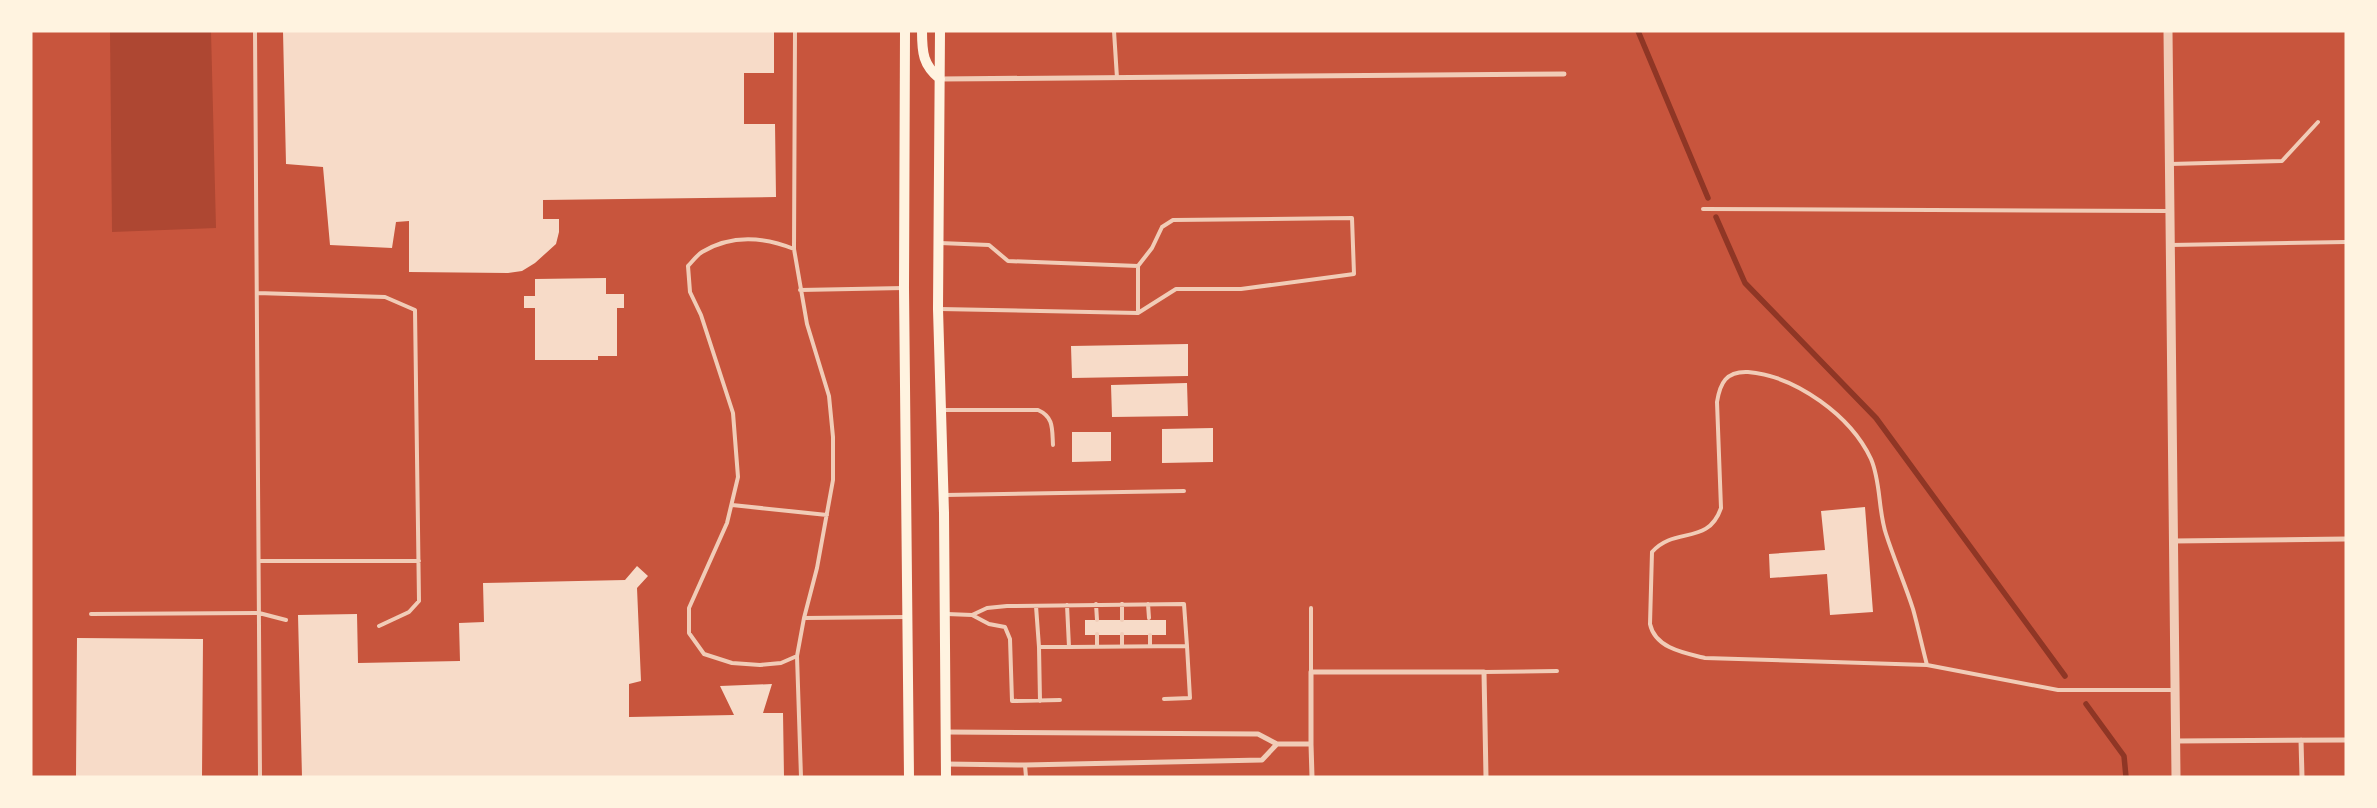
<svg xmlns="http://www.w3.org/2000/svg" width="2377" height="808" viewBox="0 0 2377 808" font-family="'DM Sans',sans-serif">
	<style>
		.green { fill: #ae4732 }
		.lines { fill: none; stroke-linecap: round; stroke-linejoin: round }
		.stream { stroke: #8f3625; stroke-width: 5.5 }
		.building { fill: #f7dbc8 }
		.service { stroke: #f1ccb7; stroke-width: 4 }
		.minor { stroke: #f1ccb7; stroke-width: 5 }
		.tertiary { stroke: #f1ccb7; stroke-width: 9 }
		.secondary { stroke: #fff3e0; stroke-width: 10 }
	</style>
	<rect width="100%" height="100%" fill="#c8553d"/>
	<path class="green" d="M110,31h101l5,197 -104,4z"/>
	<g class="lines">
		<path class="stream" d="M1638,31l70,167
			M1716,217l29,66 131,135 189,258
			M2086,704l38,52 2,21"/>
	</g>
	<path class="building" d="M283,31h491v42h-30v51h31l1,73 -233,3v19h16v13l-3,12 -21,19 -13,8 -14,2 -99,-1v-51l-13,1 -4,26 -62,-3 -7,-78 -37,-3z
		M606,278v16h18v14h-7v48h-19v4h-63v-52h-11v-12h11v-17z
		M1188,344v32l-116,2 -1,-32z
		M1187,383l1,33 -76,1 -1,-32z
		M1213,428v34l-51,1v-34z
		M1072,432h39v29l-39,1z
		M1865,507l8,105 -43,3 -3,-41 -57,4 -1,-24 56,-4 -4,-39z
		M637,566l11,10 -11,12 4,93 -12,3v33l105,-2 -14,-29 52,-2 -9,29h20l1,64h-482l-4,-162 59,-1 1,49 102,-2 -1,-38 25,-1 -1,-39 142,-3z
		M1085,620h81v15h-81z
		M77,638l126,1 -1,138h-126z"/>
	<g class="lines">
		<path class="service" d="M255,31l5,746
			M795,31l-1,218 13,75 22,72 4,41v43l-16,88 -13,50 102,-1
			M1114,31l3,47
			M2170,164l112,-3 36,-39
			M1703,209l467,2
			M940,243l49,2 19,16 130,5v47
			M2170,245l176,-3
			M794,249c-30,-12 -62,-15 -92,3 -5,3 -10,10 -14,14l2,26 11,23 32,98 5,64 -11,46 -38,85v25l15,21 28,9 28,2 21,-2 16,-7
			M800,290l104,-2
			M257,293l128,4 30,13 4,291 -10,11 -30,14
			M940,309l198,4 38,-24h65l113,-15 -2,-56 -179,2 -11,7 -10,21 -14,18
			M943,410h95c16,7 14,19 15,35
			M945,495l239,-4
			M732,505l95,10
			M259,561h160
			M1096,604l1,16
			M1122,604v16
			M1148,604l1,14
			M1036,606l3,41h30
			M1311,608v64
			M91,614l168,-1 27,7
			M947,614l25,1 15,-7 20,-2 177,-2 3,42 -118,1 -2,-42
			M972,615l17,9 16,3 5,12 2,62 48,-1
			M1097,634v12
			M1122,634v12
			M1150,635v10
			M1039,647l1,54
			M1927,665c-5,-19 -9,-38 -14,-56 -8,-25 -19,-50 -27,-75 -8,-24 -5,-52 -15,-75 -20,-43 -75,-83 -123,-87 -22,-1 -28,11 -31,30l4,106c-13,38 -46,18 -69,44l-2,72c5,24 34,29 55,34l222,7 131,25h117
			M1484,672l73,-1
			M1164,699l26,-1 -3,-52
			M1025,765l1,12
			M801,777l-4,-121 7,-38"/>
		<path class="minor" d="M940,79l624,-5
			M2173,541l173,-2
			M946,732l312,2 19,10 -15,16 -237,5 -79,-1
			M2301,740l1,37
			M2176,741l170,-1
			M1277,744h34v-72h173l2,105
			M1311,744l1,33"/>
		<path class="tertiary" d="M2168,31l8,746"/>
		<path class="secondary" d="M905,31l-1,257 5,489
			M922,31c0,22 1,34 18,48
			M940,31l-2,278 6,204 2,264"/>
	</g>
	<rect width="2377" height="808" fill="none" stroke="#fff3e0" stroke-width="65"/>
</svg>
